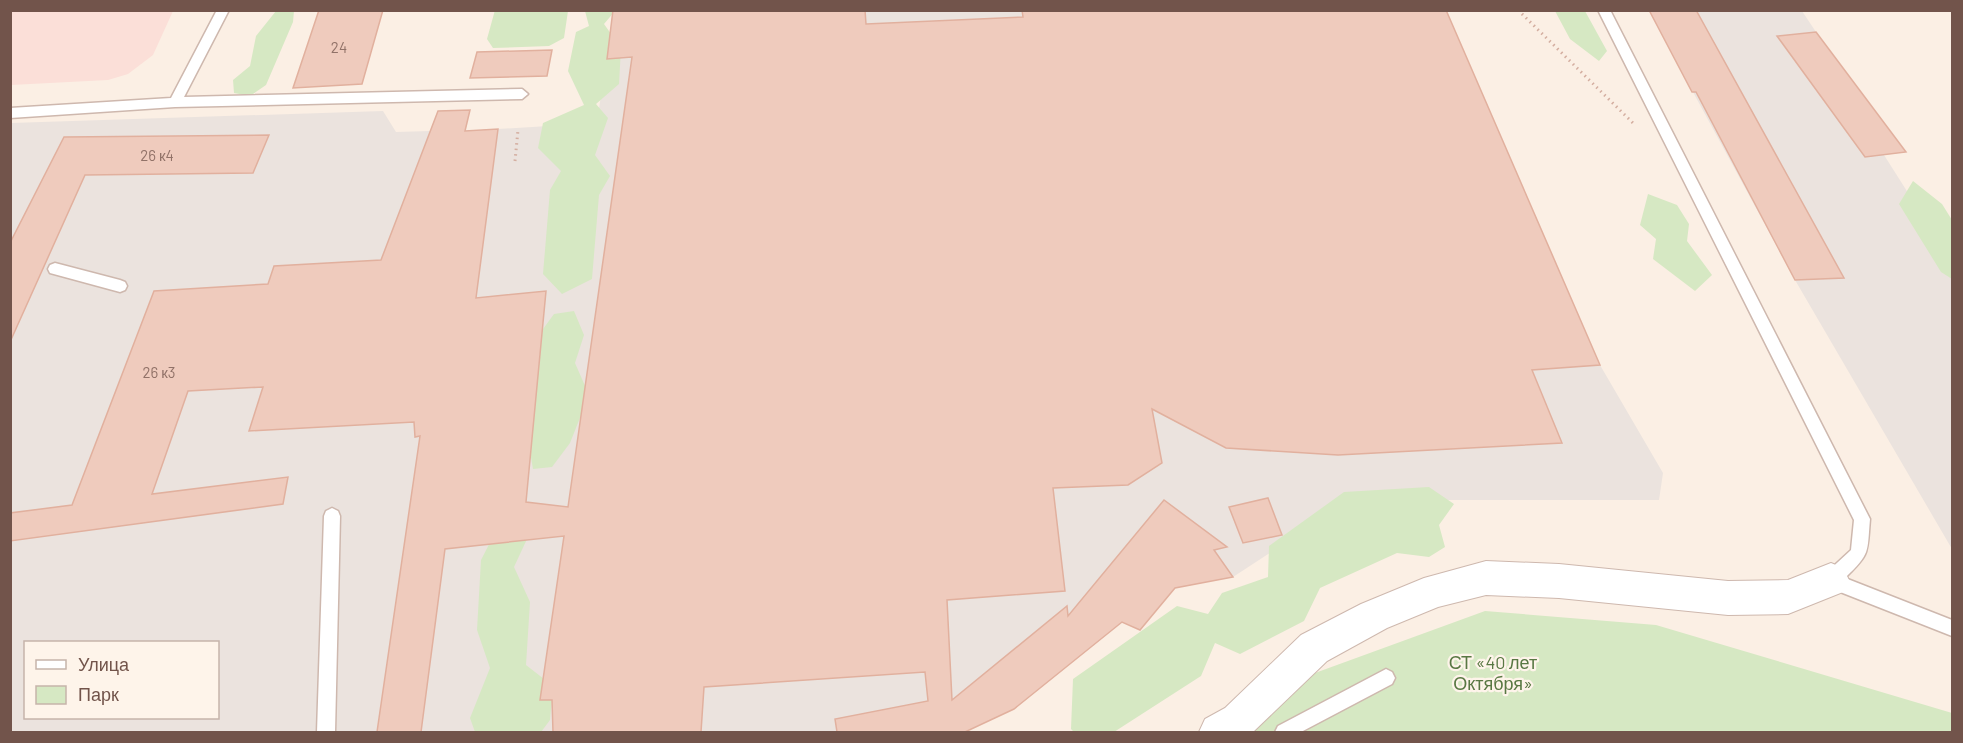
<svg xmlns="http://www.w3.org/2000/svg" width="1963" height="743" viewBox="0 0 1963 743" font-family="Barlow,sans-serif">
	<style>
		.commercial { fill: #fbdfd8 }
		.industrial { fill: #ebe3de; fill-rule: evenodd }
		.green { fill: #d6e8c3 }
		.building { fill: #efcbbd; stroke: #e1b09e; stroke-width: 1.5 }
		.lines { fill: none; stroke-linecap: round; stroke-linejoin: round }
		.service-casing { stroke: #ceb8ae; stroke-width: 3 }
		.minor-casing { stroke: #ceb8ae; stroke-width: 2 }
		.path { stroke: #d4aea0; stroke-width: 3; stroke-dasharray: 1.5 4; stroke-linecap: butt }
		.service { fill: #fff; fill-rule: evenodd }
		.minor { fill: #fff; fill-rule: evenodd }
		.labels { text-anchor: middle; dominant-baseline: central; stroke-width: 4.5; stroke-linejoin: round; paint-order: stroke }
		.number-label { font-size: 15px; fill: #917268 }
		.park-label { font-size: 18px; fill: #597843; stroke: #fef4ea }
	</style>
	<rect width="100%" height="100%" fill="#fbefe4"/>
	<path class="commercial" d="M10,11l1,-1 162,1 -20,44 -25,19 -20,6 -97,5z"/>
	<path class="industrial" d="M613,11h833l154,354 63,108 -4,27h-308l-118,77 -58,11 -35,42 -18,-8 -108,87 -49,23h-954v-609l372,-12 13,21 34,-1 8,-20 32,-1 -5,21 132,-8zM26,642h192v76h-192z
		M1649,11h153l14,21 90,120 -22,3 68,107v287l-157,-269z"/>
	<path class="green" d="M495,10l73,1 -4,27 -15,8 -56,2 -6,-9z
		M276,11h18l-1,11 -27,63 -16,11 -16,-3 -1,-13 17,-14 6,-30z
		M585,11h30l-11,13 17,24 -2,36 -23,20 12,14 -13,37 15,21 -11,19 -7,84 -30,15 -19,-20 7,-84 11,-19 -23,-23 5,-25 41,-18 -16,-34 8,-39 13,-6z
		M1555,11h30l22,40 -8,10 -29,-22z
		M1913,181l29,23 10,16v59l-11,-7 -42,-68z
		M1648,194l29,11 12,19 -2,17 25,34 -17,16 -42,-32 3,-20 -16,-14z
		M574,311l10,24 -9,28 14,32 -19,48 -18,24 -19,2 -11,-63 5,-55 27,-37z
		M1429,487l25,17 -15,21 6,22 -16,10 -32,-4 -77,35 -16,33 -64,33 -25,-11 -14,33 -87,56h-40l-3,-3 2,-50 104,-73 31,8 14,-21 46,-16 1,-31 75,-54z
		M500,523l27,16 -13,28 16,35 -4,63 27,21 -3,34 -9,12h-66l-5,-14 20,-50 -13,-38 4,-70z
		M1485,611l171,14 296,88v19h-732l95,-59z"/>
	<path class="building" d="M319,10h64l-21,74 -69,4z
		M613,10h252l1,14 157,-7 -1,-7h424l154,355 -68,5 30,73 -224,12 -112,-7 -74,-39 10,54 -34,22 -75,3 12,103 -118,9 5,100 115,-94 1,10 96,-116 63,47 -13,3 19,27 -58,11 -35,42 -18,-8 -108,87 -49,23h-128l-2,-13 93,-18 -3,-29 -221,15 -3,45h-148l-1,-32h-12l24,-164 -119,13 -24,183h-44l43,-296 -5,1 -1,-15 -165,9 14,-44 -75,4 -36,103 136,-17 -5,27 -273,37v-28l62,-8 82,-214 114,-7 6,-18 107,-6 57,-149 32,-1 -5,21 33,-2 -22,169 70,-7 -20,211 42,5 64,-450 -25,2z
		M1649,10h47l148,268 -49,2 -99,-188h-4z
		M1816,32l90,120 -41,5 -88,-121z
		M552,50l-5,26 -77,2 7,-26z
		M269,135l-16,38 -168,2 -75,167v-99l54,-106z
		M1268,498l14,37 -39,8 -14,-36z"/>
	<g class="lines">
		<g class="service-casing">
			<path id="service" d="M217,10h12l-45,87 338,-8 6,5 -6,5 -347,8 -165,11v-10l161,-10z
				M1598,10h12l260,509c-3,34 1,34 -25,59l107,42v16l-127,-50 -2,-6 2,-6 26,-24 3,-30z
				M55,263l65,17 5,2 2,4 -2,4 -5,2 -70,-19 -2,-4 2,-4z
				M332,508l6,3 2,5 -5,216h-18l7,-216 2,-5z
				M1386,669l6,3 3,6 -3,6 -91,48h-26l3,-6z"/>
		</g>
		<g class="minor-casing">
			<path id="minor" d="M1486,561l73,3 169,17 60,-1 43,-17 12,5 6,12 -6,12 -55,22 -60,1 -169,-17 -73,-3 -48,12 -51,21 -60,33 -74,71h-54l6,-13 20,-11 76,-73 60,-31 63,-26z"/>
		</g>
		<path class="path" d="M1518,10l115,113
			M515,161l3,-31"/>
		<use href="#service" class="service"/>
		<use href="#minor" class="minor"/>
	</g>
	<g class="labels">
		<g class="number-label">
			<text x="339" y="47">24</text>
			<text x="157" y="155">26 к4</text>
			<text x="159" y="372">26 к3</text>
		</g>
		<g class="park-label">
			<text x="1493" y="662">СТ «40 лет<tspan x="1493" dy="21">Октября»</tspan></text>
		</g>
	</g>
	<rect width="1963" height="743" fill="none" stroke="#72544b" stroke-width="24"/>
	<rect x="24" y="641" width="195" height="78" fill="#fef4ea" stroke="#c6b4aa" stroke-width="1.5"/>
	<rect x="36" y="660" width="30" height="9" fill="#ffffff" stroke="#c6b4aa" stroke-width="1.5"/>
	<text x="78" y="671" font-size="18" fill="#72544b">Улица</text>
	<rect x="36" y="686" width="30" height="18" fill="#d6e8c3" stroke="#c6b4aa" stroke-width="1.5"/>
	<text x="78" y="701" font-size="18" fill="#72544b">Парк</text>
</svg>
